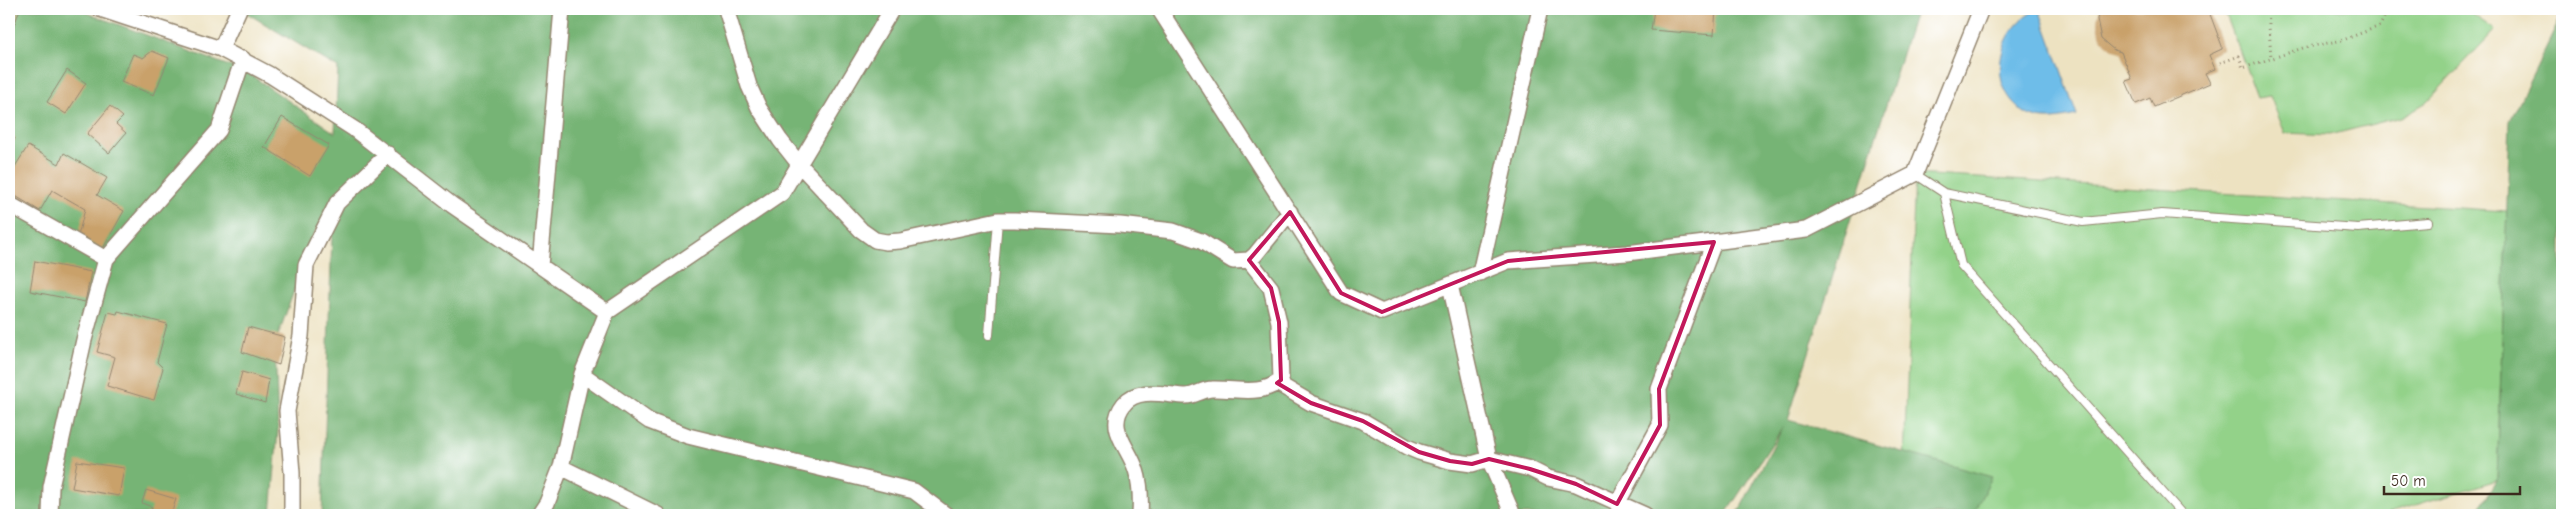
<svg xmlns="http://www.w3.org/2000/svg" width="2571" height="524" viewBox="0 0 2571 524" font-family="'Comic Neue',sans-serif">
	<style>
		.green { fill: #93d289; stroke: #677e54 }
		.forest { fill: #76b475; stroke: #586f4a }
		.water { fill: #6ebde9; stroke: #547484 }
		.building { fill: #c9a16a }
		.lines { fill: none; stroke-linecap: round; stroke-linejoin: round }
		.service-casing { stroke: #948670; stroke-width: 10 }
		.minor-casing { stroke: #948670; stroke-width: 18 }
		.path { stroke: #948670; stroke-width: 3; stroke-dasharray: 1 4; stroke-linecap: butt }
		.service { stroke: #fff; stroke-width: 8 }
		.minor { stroke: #fff; stroke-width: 15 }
		.marked { fill: none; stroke: #c2185b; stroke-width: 4; stroke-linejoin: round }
	</style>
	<rect width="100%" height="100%" fill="#fff"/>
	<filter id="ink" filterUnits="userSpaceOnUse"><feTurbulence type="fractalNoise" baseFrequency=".02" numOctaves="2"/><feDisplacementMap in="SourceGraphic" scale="10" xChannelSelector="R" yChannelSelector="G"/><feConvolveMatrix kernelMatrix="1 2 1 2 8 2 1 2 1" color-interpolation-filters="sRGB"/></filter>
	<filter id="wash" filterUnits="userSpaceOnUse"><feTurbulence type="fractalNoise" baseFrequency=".0096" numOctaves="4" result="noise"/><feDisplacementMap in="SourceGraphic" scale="20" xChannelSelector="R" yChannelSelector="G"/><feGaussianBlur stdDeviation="1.12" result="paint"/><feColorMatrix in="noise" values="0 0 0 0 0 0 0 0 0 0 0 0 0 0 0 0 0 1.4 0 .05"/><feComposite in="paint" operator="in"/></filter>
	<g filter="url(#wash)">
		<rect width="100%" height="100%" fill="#ede2c1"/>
		<path class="green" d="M2224,9h241l30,21 -68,72 -26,15 -71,18 -45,-2 -15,-37 -13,2z
			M1915,174l592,37 -10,269 -114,35h-481z"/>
		<path class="forest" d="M9,9h68l171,64 87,60 3,-65 -98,-59h1676l-128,411 204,57 -20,38h-235l46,-88 -58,88h-1403l11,-307 -18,24 -40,112 3,86 -7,85h-262z
			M2562,15v500h-86l21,-35 13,-359z"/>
		<path class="water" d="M2039,9l38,106c-15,3 -31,7 -46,1 -7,-2 -13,-9 -18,-14 -26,-30 -9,-79 26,-93z"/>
		<g id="blocks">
			<path class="building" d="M9,9h11l-11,31z
				M1654,9h62l-2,26 -63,-5z
				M2100,9h108l14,37v3l-13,6 6,14 -10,4 5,10 -56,24 -4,-9 -14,6 -10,-23 6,-2 -11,-27 -7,-2 -13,-11 -4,-20z
				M152,51l17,7 -15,37 -33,-13 12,-28 10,4z
				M67,70l19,13 -20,31 -19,-12z
				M110,106l13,11 -7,7 10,9 -17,20 -22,-19z
				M282,117l47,28 -19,31 -46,-29z
				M9,136l6,2 -6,14z
				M28,146l31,18 5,-11 43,25 -10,17 27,16 -22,39 -24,-14 7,-27 -33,-19 -12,21 -31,-19v-16z
				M35,261l56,11 -6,30 -55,-11z
				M118,311l49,13 -10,38 6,6 -9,32 -47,-14 8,-29 -18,-5 11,-40 9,2z
				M248,327l37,10 -6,28 -37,-13z
				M242,372l27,8 -4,23 -29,-9z
				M77,461l47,7 -5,28 -47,-8z
				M146,490l30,9 -5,16h-25l1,-2 3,1 2,-7 -10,-4z"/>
		</g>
	</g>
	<g filter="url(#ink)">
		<use href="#blocks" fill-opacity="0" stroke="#948670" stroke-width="1"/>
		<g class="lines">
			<g class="service-casing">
				<path id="service" d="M1915,174l29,19 139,29 79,-8 196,14 70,-6
					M1944,193l17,72 219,247
					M989,335l9,-115"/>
			</g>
			<g class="minor-casing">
				<path id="minor" d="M100,9l121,40 49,26 84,54 98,76 155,107
					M726,9l23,77 10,22 21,32 19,24 62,66 14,10 11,2 14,-1 98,-21h17l105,5 53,6 28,10 32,20 16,-1 6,-5 35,-43
					M1159,9l182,284 41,19 126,-51 119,-8 179,-23 109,-56 66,-165
					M221,49l18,-40
					M9,204l97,55
					M540,266l22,-257
					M1480,273l60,-264
					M1450,285l39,174 24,56
					M582,374l67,47 39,15 226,55 32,24
					M1277,383l34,20 52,18 44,26 12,5 31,9 22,3 17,-5 41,10 18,9 28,6 69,31
					M561,467l97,48
					M1617,504l43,-79 -1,-36 55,-147
					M50,515l1,-28 33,-147 22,-81 113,-129 24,-71
					M292,515v-42l-5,-62 14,-75 5,-71 31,-62 51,-49
					M539,515l8,-12 14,-36 21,-93 25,-62 175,-119 110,-184
					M1140,515c1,-16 1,-30 -4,-45 -7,-23 -31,-42 -12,-66 14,-18 44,-8 62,-8 9,0 17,-7 26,-7 25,-1 48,8 69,-9l-2,-58 -8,-34 -22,-28"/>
			</g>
			<path class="path" d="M2268,9l3,49
				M2220,63l19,-7 4,12 60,-20 40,-8 37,-14 8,-17"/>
			<use href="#service" class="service"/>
			<use href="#minor" class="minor"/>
		</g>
	</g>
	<path class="marked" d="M1290,212l51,81 41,19 126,-51 206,-19 -55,147 1,36 -43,79 -41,-20 -46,-15 -41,-10 -17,5 -22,-3 -31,-9 -56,-31 -52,-18 -34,-20 4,-3 -2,-58 -8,-34 -22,-28z"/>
	<rect width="2571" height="524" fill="none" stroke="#fff" stroke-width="30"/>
	<path d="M2384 486v8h136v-8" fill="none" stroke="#3b2a1e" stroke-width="2.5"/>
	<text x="2391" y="486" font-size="15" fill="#3b2a1e" stroke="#ffffff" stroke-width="4" paint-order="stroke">50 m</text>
</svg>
